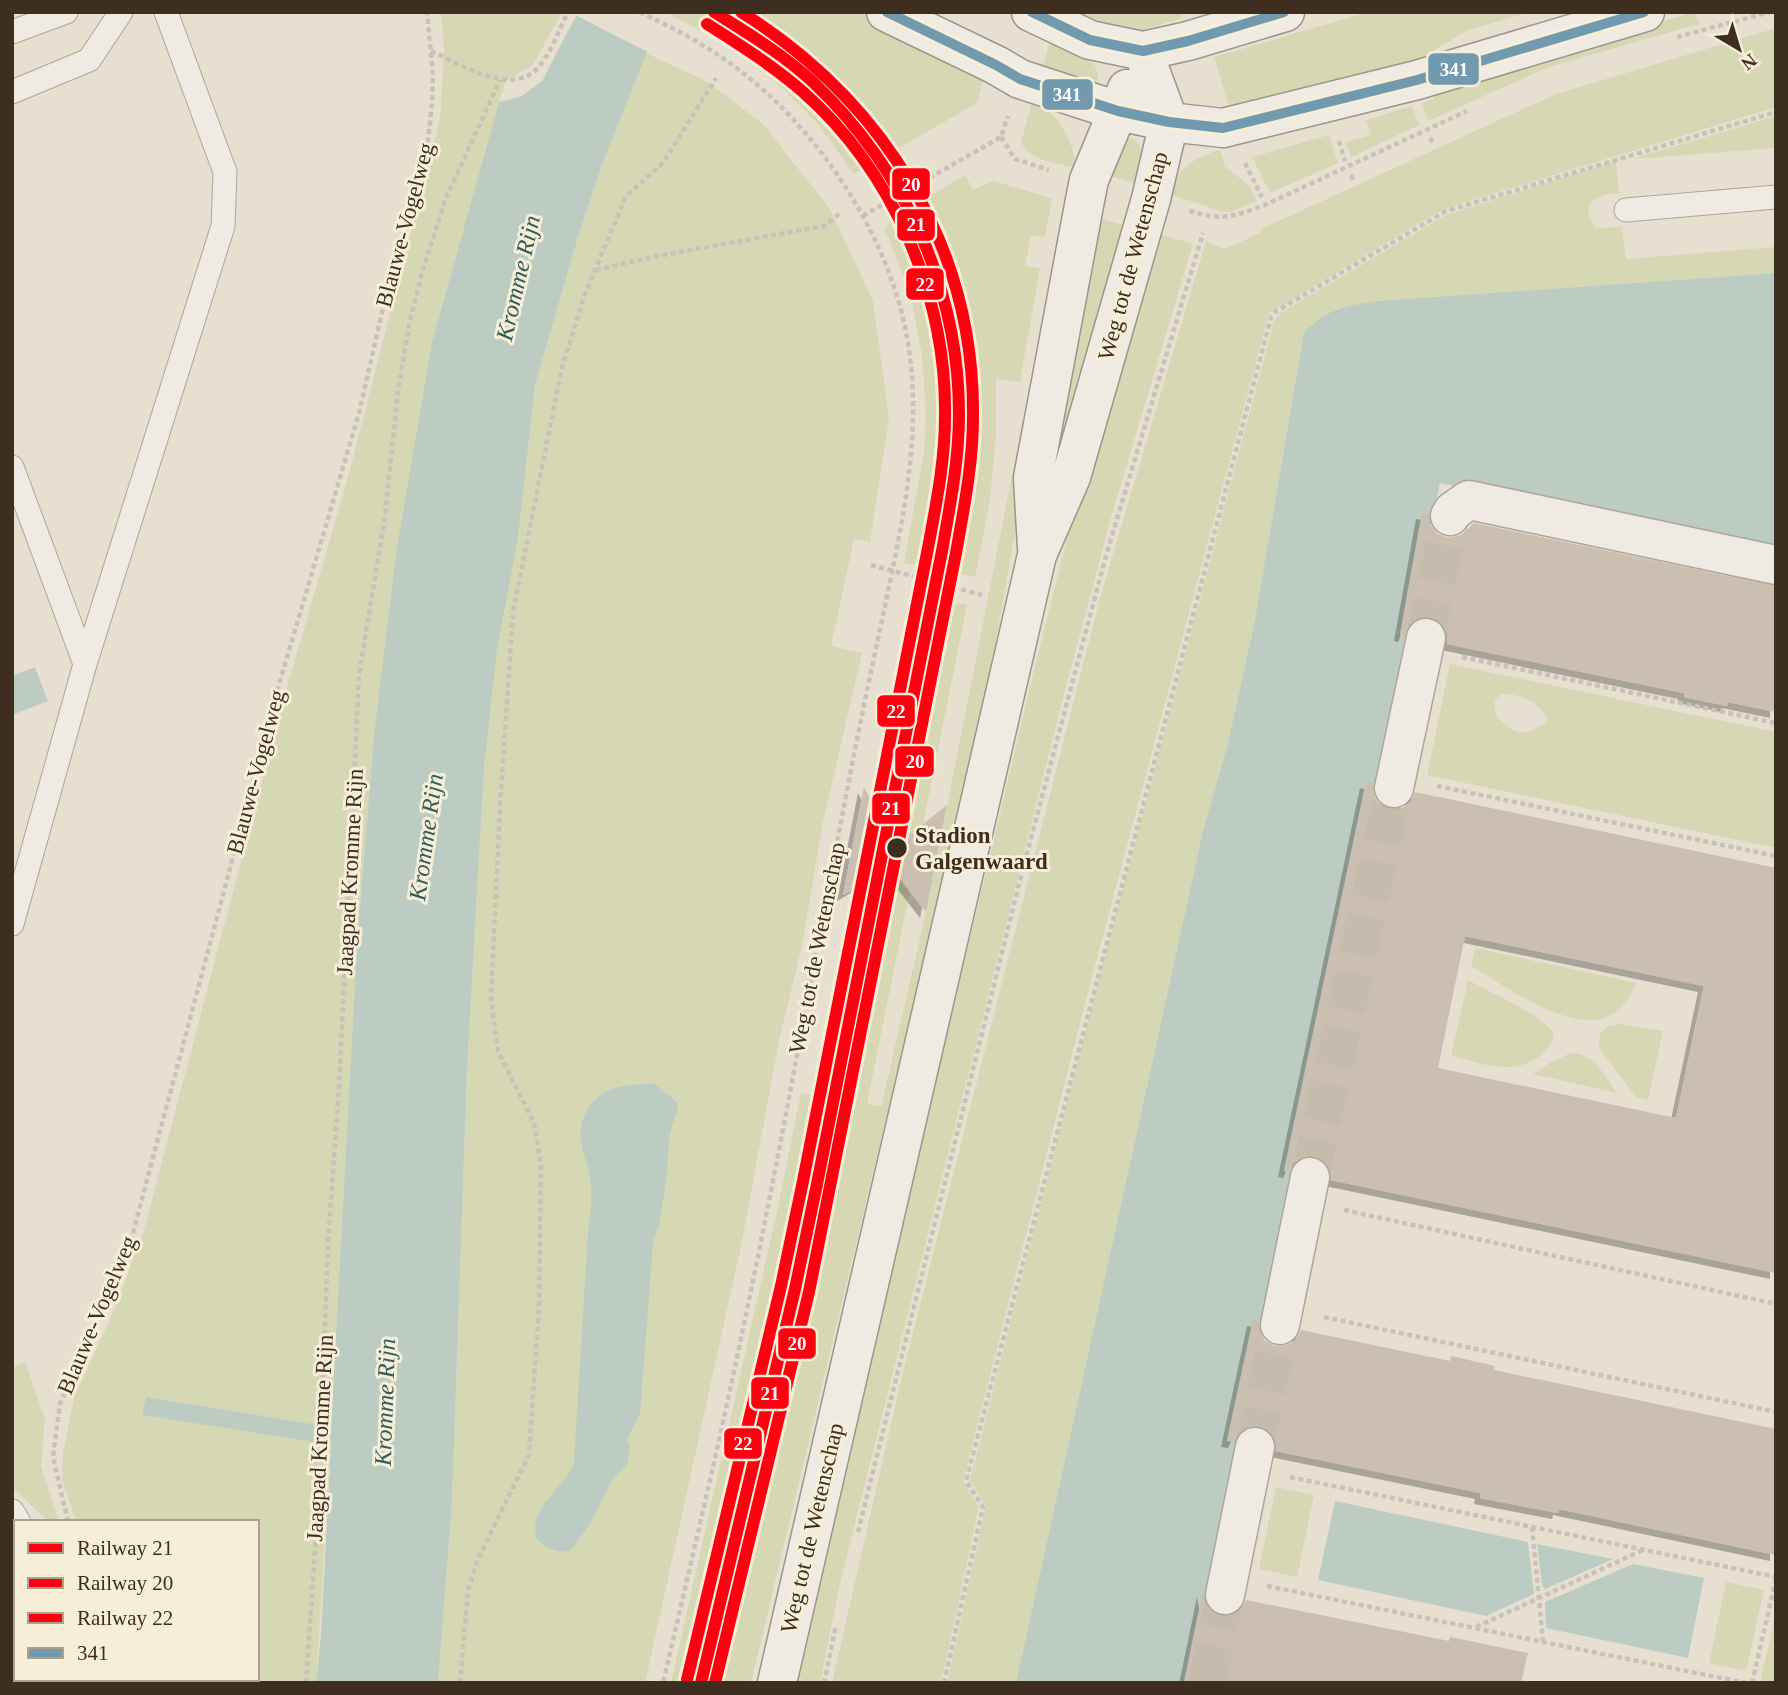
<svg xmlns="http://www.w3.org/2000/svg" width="1788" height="1695" viewBox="0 0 1788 1695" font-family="'Times New Roman',serif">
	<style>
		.green { fill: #d6d7b3; fill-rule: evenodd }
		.water { fill: #bcccc2 }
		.pier { fill: #e7e0d1 }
		.building { fill: #cbbfb2; fill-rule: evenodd; filter: url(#shadow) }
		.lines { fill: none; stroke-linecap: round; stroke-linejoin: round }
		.street-tunnel { stroke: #c5bcae; stroke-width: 38; stroke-dasharray: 38 19; stroke-linecap: butt }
		.lane-casing { stroke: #ada599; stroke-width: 25 }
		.street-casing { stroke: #ada599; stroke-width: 41 }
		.secondary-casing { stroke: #9c958a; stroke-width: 41 }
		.path { stroke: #c8c2b9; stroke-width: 4.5; stroke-dasharray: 5 3.5; stroke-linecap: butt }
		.lane { stroke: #efebe3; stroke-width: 23 }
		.street { stroke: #efebe3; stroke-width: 38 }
		.secondary { stroke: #efebe3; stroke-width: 38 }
		.bus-1-casing { stroke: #f7eed8; stroke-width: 16 }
		.bus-1 { stroke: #719aae; stroke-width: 10 }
		.rail-1-casing { stroke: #f7eed8; stroke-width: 18 }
		.rail-2-casing { stroke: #f7eed8; stroke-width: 18 }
		.rail-3-casing { stroke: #f7eed8; stroke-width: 18 }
		.rail-1 { stroke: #ff0010; stroke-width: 12 }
		.rail-2 { stroke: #ff0010; stroke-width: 12 }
		.rail-3 { stroke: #ff0010; stroke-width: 12 }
		.stop-dot { fill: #3d2e20; stroke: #f7eed8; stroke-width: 2.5 }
		.labels { text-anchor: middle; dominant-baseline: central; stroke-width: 6; stroke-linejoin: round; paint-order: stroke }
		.street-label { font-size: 23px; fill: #3d2e20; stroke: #f7eed8 }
		.stop-label { font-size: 23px; font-weight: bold; fill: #3d2e20; stroke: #f7eed8; text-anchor: start }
		.water-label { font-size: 24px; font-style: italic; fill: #2f5d5a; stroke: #f7eed8 }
		.line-badge { stroke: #f7eed8; stroke-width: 2.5 }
		.badge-label { font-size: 19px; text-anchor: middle; font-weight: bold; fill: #fff }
	</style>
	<defs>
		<filter id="shadow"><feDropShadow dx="-6" dy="6" stdDeviation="0" flood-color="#0004"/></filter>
	</defs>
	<rect width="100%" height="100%" fill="#e7e0d1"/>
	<path class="green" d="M441,12h121l-29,53 -27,16 -7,21 -67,240 -35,204 -23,189 -17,210 -26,482 -185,-30 -4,18 189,30 -15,238h-176l-2,-4h119v-157h-180l-15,-42 1,-27 11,-55 41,-90 29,-78 141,-536 62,-213 93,-362 4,-67z
		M670,12h187l35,14 93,48 -8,29 -123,71 -37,-51 -36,-36 -53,-42 -59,-31z
		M1063,12h118l1,6 -41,12h-21z
		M1369,12h161l-62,18 -67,40 -171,40 -16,-53z
		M1695,12l4,12 -150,43 -121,54 -6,-18 12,-4 -3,-11z
		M1776,28v79l-333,102 -174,104 -182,683 -124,485 16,26 -38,176h-109l70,-307 198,-778 106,-357 19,8 35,-16 1,-4 295,-135z
		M1051,37l44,28 3,10 -2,9 -56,-7z
		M646,53l60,28 57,43 67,85 43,92 16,117 -19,124 -16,-3 -23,107 31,7 -39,169 -21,124 -23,94 -36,197 -98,446h-207l14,-182 15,-431 17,-302 13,-118 21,-111 17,-154 44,-151 24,-72z
		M1036,101c22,15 37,36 39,64l-2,2c-16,-3 -46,-8 -52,-25l11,-39z
		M1412,106l7,19 -68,32 -6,-15 26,-7 -5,-15z
		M1776,116v32l-144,11z
		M1329,135l9,28 -68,30 -18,-36z
		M1132,138c15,7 9,30 9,45l-3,2 -33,-11 16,-32z
		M1220,150l5,17 24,18 8,16 -26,11h-7l-58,-19c11,-24 29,-36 54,-43z
		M1616,161l3,32c-22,1 -42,11 -23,35l26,-1 4,32 150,-12v26l-399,28 -39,7 -34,24 -49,288 -27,123 -25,88 -187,852h-69l39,-177 -16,-26 128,-498 176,-661 4,-6 14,-9 154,-91z
		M965,175l8,15 20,-9 59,17 -7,39 -14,-1 -6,30 15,2 -20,114 -24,-3v56l-6,65 -15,77 -71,-14 20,-111 2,-38 -4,-59 -12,-62 -25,-64 8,-11z
		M1098,218l30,8 -79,267z
		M1152,232l41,12 -81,270 -52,196 -219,869 -21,104h-28l249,-1041 37,-147z
		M1023,419l12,2 -52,291 -232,971h-80l107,-476 23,-114 24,4 98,-502 44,10 -100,499 14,3 47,-203z
		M1450,664l326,68v116l-349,-73zM1501,694c22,1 33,5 46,23l-2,6c-24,16 -32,11 -50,-9v-14z
		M1475,948l161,35c-29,80 -120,9 -165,-17z
		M1468,980c18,10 81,38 86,55 -2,8 -6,13 -12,19 -27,24 -61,9 -91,2z
		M1620,1024l43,7 -15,69 -12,-3 -32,-42 -5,-8 1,-14 7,-6z
		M1571,1053c22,0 35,24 46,40l-84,-19 20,-13z
		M25,1362l20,57 -4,47 18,56h-10l-37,-35v-119z
		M1276,1487l38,8 -17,82 -38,-8z
		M1726,1582l38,8 -18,81 -37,-8z
		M1776,1612v71h-16z"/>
	<path class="water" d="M578,12h85l-60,150 -24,72 -44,151 -17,154 -21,111 -13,118 -17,302 -15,431 -14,182h-122l5,-48 10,-190 -189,-30 4,-18 185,30 26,-482 17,-210 23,-189 35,-204 67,-240 23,-6 20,-15z
		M1776,273v279l-336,-69 -251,1200h-173l187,-852 25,-88 27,-123 49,-288c28,-25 37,-25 73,-31z
		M35,667l13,34 -36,14v-39z
		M653,1083l24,19 1,5 -9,30 -2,36 -7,48 -7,21 -13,172 -13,25 3,9 -3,16 -14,15 -22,43 -18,26 -4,3c-13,2 -23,-3 -32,-12 -10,-33 28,-50 37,-76l14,-231c2,-18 5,-35 2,-53 -1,-11 -6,-21 -8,-32 -6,-23 6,-48 28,-57 13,-6 29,-5 43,-7z
		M1335,1501l193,41 6,52 -48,22 -168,-36z
		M1537,1544l76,15 -68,30 -3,-3z
		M1633,1564l71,14 -16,80 -142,-30 -1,-26z"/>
	<path class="pier" d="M574,12h93l-17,41 -77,-39z"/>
	<path class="building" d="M1422,513l6,1 3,12 7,8 11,4 12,-3 13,-12 302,63v126l-48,-10 -1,4 -43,-9v-4l-237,-49v-13l-7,-10 -10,-4h-11l-10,7 -5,12 -4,-1z
		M1366,782l7,2v10l6,10 11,5h10l10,-6 5,-11 361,76v405l-445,-93 -1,-11 -5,-8 -10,-5 -13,1 -9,6 -4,9 -5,-1zM1465,936l239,50 -28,132 -238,-50z
		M864,787l30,60 53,-42 -21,107 -35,-45 -48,28z
		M1253,1320l6,1v10l6,10 10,5 13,-1 8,-5 5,-10 149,31 1,-5 44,10 -1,4 282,59v126l-217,-46 -1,4 -78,-15 1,-5 -205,-42 -1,-12 -5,-8 -10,-5 -13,1 -8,5 -5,10 -7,-1z
		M1203,1591l2,12 5,8 11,5 12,-1 8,-5 5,-10 203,41 1,-4 78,16 -7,30h-337z"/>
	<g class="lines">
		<path class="street-tunnel" d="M1426,638l24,-122
			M1310,1177l84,-389
			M1255,1447l25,-122
			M1207,1683l18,-88"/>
		<g class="lane-casing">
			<path id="lane" d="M12,32l54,-20
				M12,92l77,-32 32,-48
				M1626,210l150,-13
				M12,467l73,197
				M12,924l73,-260 138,-438 2,-54 -59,-160
				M12,1511l7,11
				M85,1679l1,4"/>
		</g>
		<g class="street-casing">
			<path id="street" d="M1450,516l3,-5 16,-11 307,65
				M1394,788l32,-150
				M1280,1325l30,-148
				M1225,1595l30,-148"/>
		</g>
		<g class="secondary-casing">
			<path id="secondary" d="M886,12l110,53 24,14 98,32 51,11 54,6 194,-48 228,-68
				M1031,12l59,28 53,11 45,-10 97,-29
				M1037,548l-4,-70 52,-278 4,-20 38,-91
				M777,1683l260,-1128 34,-78 80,-278 18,-77 -26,-71"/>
		</g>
		<path class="path" d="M640,12c21,11 44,21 64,34 96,57 178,172 201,281 20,94 -1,187 -20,279 -12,56 -24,112 -35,169 -35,181 -67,363 -105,544 -25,122 -54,243 -82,364
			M1677,37l93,-25
			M431,51c27,12 74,42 101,22 16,-11 27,-44 36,-61
			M1001,137l14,22 34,11
			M1430,138l3,5
			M1339,141l6,20
			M1245,163l17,34
			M1351,175l2,5
			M1189,211c35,10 43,6 76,-6l202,-94
			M863,216l138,-79 7,-21
			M596,270l56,-13 172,-31 15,-12
			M871,565l111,30
			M1462,657l314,66
			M1437,786l339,70
			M1344,1210l432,94
			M1324,1317l452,95
			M1290,1477l486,100
			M68,1522l-15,-65 7,-53 70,-160 148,-556 81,-275 29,-127 37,-119 7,-63 1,-28 -6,-64
			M1532,1527l11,114
			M858,1532l164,-660 85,-320 96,-319
			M1267,1586l479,97
			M1476,1627l167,-77
			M127,1679l2,4
			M306,1683l10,-148 1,-89 6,-62 5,-143 11,-153 20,-413 26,-159 13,-126 11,-65 14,-56 23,-71 54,-118
			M460,1683l8,-93 10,-31 51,-104 10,-148 2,-142 -7,-42 -36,-72 -7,-52 9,-193 13,-194 49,-245 23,-73 41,-98 37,-33 53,-85
			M824,1683l12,-58
			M944,1683l39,-176 -17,-26 305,-1164 4,-5 171,-101 330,-99
			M1752,1683l24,-104"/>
		<use href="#lane" class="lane"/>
		<use href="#street" class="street"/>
		<use href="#secondary" class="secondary"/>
		<g class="bus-1-casing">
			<path id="bus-1" d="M887,12l109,53 24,14 98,32 51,11 54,6 194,-48 227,-68
				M1032,12l58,28 53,11 45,-10 96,-29"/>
		</g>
		<use href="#bus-1" class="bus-1"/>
		<g class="rail-1-casing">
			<path id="rail-1" d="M701,1683l94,-394 22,-105 125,-633c8,-45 17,-91 17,-137 0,-126 -55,-245 -145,-331 -30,-28 -65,-49 -100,-71"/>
		</g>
		<g class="rail-2-casing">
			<path id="rail-2" d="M715,1683l94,-391 147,-739c8,-45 17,-90 17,-136 2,-171 -90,-316 -232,-405"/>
		</g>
		<g class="rail-3-casing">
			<path id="rail-3" d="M687,1680l94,-394 22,-105 125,-633c8,-43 17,-87 17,-131 2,-121 -52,-246 -143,-326 -30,-26 -62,-46 -95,-67"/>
		</g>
		<use href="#rail-1" class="rail-1"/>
		<use href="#rail-2" class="rail-2"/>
		<use href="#rail-3" class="rail-3"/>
	</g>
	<circle class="stop-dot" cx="897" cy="848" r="11"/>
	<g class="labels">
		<g class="street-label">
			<text transform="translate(405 225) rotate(-75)">Blauwe-Vogelweg</text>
			<text transform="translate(1133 256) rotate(-75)">Weg tot de Wetenschap</text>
			<text transform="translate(256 772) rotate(-75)">Blauwe-Vogelweg</text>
			<text transform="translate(350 872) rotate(-87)">Jaagpad Kromme Rijn</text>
			<text transform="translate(817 948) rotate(-79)">Weg tot de Wetenschap</text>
			<text transform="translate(97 1315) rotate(-67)">Blauwe-Vogelweg</text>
			<text transform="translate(320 1438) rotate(-87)">Jaagpad Kromme Rijn</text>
			<text transform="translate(812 1528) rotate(-77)">Weg tot de Wetenschap</text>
		</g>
		<g class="stop-label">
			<text x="915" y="835">Stadion<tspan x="915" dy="26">Galgenwaard</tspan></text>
		</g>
		<g class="water-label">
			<text transform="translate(518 278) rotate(-77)">Kromme Rijn</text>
			<text transform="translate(426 837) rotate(-82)">Kromme Rijn</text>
			<text transform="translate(385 1402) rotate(-88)">Kromme Rijn</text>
		</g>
	</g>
	<g class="line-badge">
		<rect x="1427" y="52" width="53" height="34" rx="7" fill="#719aae"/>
		<rect x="1041" y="78" width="53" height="33" rx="7" fill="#719aae"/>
		<rect x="891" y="167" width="40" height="34" rx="7" fill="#ff0010"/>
		<rect x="896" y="208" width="40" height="34" rx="7" fill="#ff0010"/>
		<rect x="905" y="267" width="40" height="34" rx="7" fill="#ff0010"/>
		<rect x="876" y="694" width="40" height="34" rx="7" fill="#ff0010"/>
		<rect x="894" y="745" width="41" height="33" rx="7" fill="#ff0010"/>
		<rect x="871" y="792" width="40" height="33" rx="7" fill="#ff0010"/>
		<rect x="777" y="1327" width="40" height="33" rx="7" fill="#ff0010"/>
		<rect x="750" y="1376" width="40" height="34" rx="7" fill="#ff0010"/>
		<rect x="723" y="1427" width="40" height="33" rx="7" fill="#ff0010"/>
	</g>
	<g class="badge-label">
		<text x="1454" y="76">341</text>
		<text x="1067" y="101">341</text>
		<text x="911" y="191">20</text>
		<text x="916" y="231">21</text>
		<text x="925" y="291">22</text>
		<text x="896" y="718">22</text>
		<text x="915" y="768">20</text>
		<text x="891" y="815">21</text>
		<text x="797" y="1350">20</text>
		<text x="770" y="1400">21</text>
		<text x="743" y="1450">22</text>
	</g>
	<rect width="1788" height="1695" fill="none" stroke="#3d2e20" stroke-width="28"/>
	<rect x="14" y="1520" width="245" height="161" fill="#f7eed8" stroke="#ada18e" stroke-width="2"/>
	<rect x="28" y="1543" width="35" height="10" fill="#ff0010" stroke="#ada18e" stroke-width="2"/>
	<text x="77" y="1555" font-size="21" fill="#3d2e20">Railway 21</text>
	<rect x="28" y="1578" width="35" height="10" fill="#ff0010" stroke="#ada18e" stroke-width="2"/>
	<text x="77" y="1590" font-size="21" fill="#3d2e20">Railway 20</text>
	<rect x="28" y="1613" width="35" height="10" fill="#ff0010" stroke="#ada18e" stroke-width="2"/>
	<text x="77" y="1625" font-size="21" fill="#3d2e20">Railway 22</text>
	<rect x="28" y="1648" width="35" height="10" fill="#719aae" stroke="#ada18e" stroke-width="2"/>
	<text x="77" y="1660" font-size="21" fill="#3d2e20">341</text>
	<g transform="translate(1739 49) rotate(142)" stroke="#f7eed8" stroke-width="5" paint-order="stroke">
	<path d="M0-5L12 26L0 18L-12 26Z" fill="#3d2e20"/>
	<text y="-10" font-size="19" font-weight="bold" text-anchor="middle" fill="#3d2e20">N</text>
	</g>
</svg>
